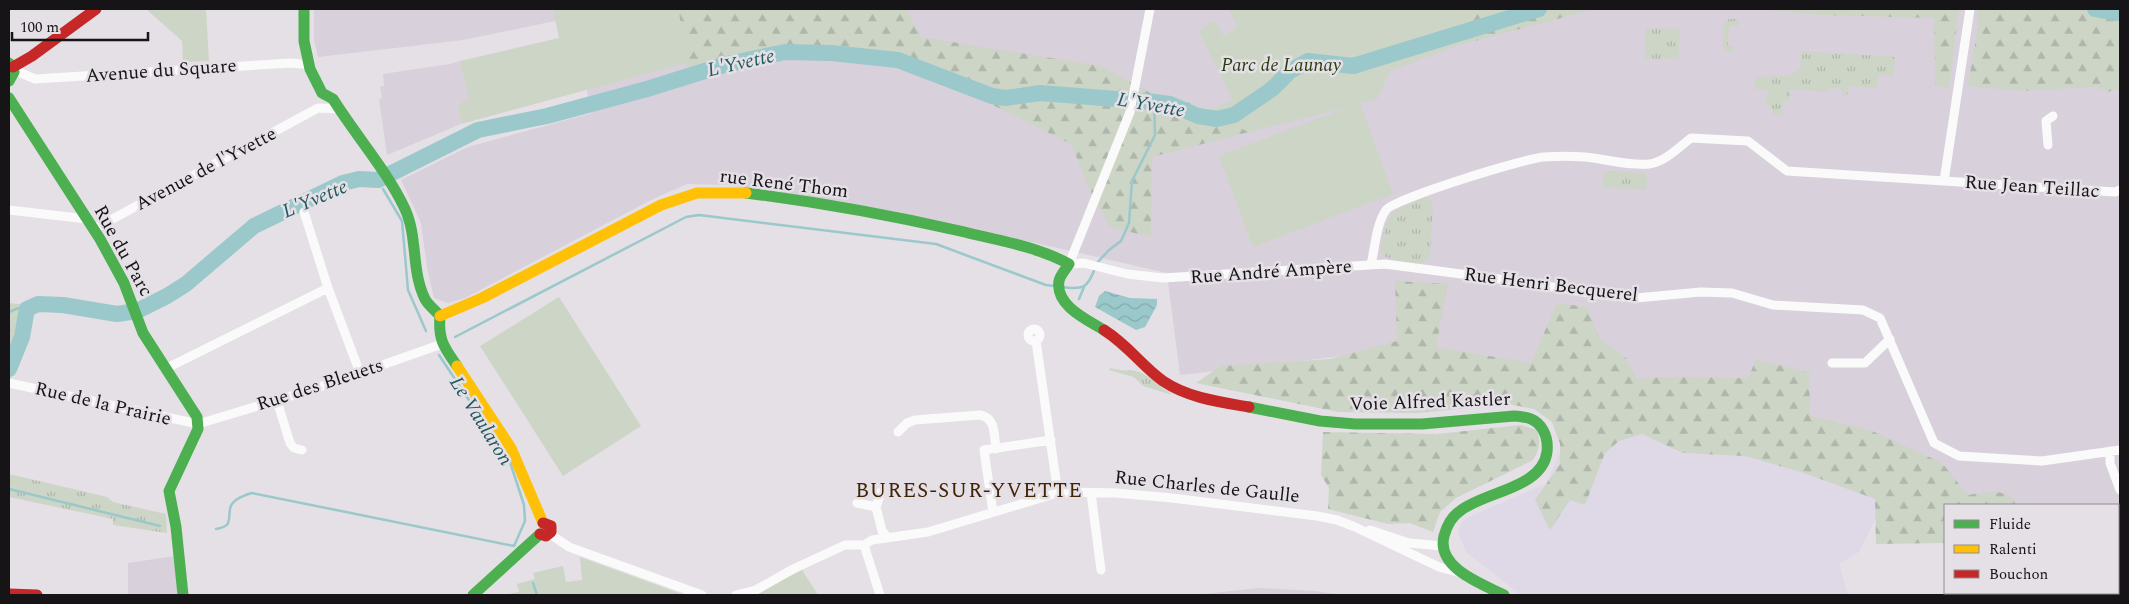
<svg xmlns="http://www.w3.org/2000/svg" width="2129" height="604" viewBox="0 0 2129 604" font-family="Spectral,serif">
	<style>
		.built { fill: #d8d0da }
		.medical { fill: #dfd9e7 }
		.grass { fill: url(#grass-tufts) }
		.forest { fill: url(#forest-firs) }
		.park { fill: #cdd5c7 }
		.water { fill: url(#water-waves) }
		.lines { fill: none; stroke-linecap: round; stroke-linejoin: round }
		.stream { stroke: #9ac8cb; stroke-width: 2.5 }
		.river { stroke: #9ac8cb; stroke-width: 16 }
		.street { stroke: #fbfafb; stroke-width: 9 }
		.fast { stroke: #4caf50; stroke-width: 11 }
		.slow { stroke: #ffc107; stroke-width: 11 }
		.jam { stroke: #c62828; stroke-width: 11 }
		.rail-casing { stroke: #d2d1d2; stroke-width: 4.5 }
		.rail { stroke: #e5dfe6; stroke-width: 2.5; stroke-dasharray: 8; stroke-linecap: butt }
		.labels { text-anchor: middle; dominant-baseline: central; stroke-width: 5; stroke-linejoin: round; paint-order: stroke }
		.park-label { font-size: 19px; font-style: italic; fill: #263e0e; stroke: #e5dfe6 }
		.street-label { font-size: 19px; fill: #161417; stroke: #e5dfe6 }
		.water-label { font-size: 20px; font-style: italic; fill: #225b5e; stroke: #e5dfe6 }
		.quarter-label { font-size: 21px; letter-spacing: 1px; fill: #402505; stroke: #e5dfe6 }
	</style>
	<defs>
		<pattern id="grass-tufts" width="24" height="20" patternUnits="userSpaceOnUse" patternTransform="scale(1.25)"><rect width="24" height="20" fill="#cdd5c7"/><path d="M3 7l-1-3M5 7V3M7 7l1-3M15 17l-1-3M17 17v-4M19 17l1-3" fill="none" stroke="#afb6aa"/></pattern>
		<pattern id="forest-firs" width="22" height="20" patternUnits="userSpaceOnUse" patternTransform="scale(1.25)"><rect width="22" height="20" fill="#cdd5c7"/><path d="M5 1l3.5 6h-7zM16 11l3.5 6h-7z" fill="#afb6aa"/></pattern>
		<pattern id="water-waves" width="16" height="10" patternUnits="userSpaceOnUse" patternTransform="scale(1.25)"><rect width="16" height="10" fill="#9ac8cb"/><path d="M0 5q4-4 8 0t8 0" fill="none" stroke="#84abae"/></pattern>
	</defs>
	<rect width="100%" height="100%" fill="#e4e0e5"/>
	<path class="built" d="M314,9h1806v565h-2v-69h-173l-79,-19 -473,-136 -213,25 -13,-102 -175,-40 -122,-24 -142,-24 -41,-1 -36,16 -186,98 -17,5 -14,-5 -7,-31 -6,-44 -20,-43 67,-33 124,-34 -18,-78 -19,-14 -92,19 -145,17 -4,-17z
		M460,61l10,38 -12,5 3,20 -74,31 -8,-56 3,-1 -2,-11 4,-1 -1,-12 67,-10z
		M175,556l3,39h-50v-32z
		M1259,588l56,3 27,4h-147z"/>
	<path class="medical" d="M1584,380l305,112 -30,60 -20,12 9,31h-327l-55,-43 -8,-19 4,-11 11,-7 73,-31 15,-34z"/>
	<path class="grass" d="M1729,19h10v7h-10l-1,20 6,1v4l-7,1 -4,-5 1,-23z
		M1646,28l35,1 -3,30h-33z
		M1801,51l94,6 -1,19 -16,-1 -1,13 -28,-2 -2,10h-4l-1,-7 -12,-1 -4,4 -36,-3 -1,12h-6l-1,14 -10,-1v-7l-6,-1 2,-16 -13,-1 1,-12 36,-2 8,-6z
		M1606,171l38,2 3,4 -1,13 -44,-3 1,-10z
		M1426,197l3,1 4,7 -3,51c-2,3 -5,6 -9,7 -7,2 -32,-3 -38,-8 -4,-5 -2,-9 -1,-15 7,-33 14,-30 44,-43z
		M41,299l-6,10 -25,72 -1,-1v-77l10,1z
		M1111,368c8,3 16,2 24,3 14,3 26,17 38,24l-30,-9 -9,-9 -25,-7z
		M9,474l98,23 6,5 53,12 1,19 -54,-8v-6l-104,-22z"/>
	<path class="forest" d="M676,9h230l15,28 180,29 48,26 35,8 65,32 -97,25 -1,80 -41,-10 -19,-35 -20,-48 -80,-40 -114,-51 -74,-6 -61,9 -56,15z
		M1472,9h122l-137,37z
		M1761,9h198l-10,79 -14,-3 -1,-67 -112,-3z
		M1977,9h143v79l-12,4 -12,-5 -76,4 -52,-5 9,-54z
		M1395,281l53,3 -12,63 95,16 26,-60 30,4 13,32 26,19 11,21c35,-4 76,-1 111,-1l8,-18 53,12 1,44 60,14 72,33 26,32c18,-3 39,-8 50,10h-73v38l-69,1 -1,-45 -71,-26 -59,-17 -62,-3 -41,-19 -23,7 -14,12 -20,52 -15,-5 -20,30 -15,-30 25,-36v-20l-8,-22 -18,-13 -25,-5 -91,9 -80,-1 -142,-29 25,-17 109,-7 67,-18z
		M1521,425l16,5c4,12 2,20 -4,30l-77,38 -16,14 -7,20 -23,-9 -22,1 -60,-15 1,-21 -8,-13 2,-43 114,2z"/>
	<path class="park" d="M146,9h60l3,52 -26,1 -1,-21z
		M553,9h125l11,53 -228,62 -3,-20 11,-5 -9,-38 99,-23z
		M1228,9h244l-15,37 -67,25 -13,28 -17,4 33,91 -140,53 -34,-91 133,-50 -103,26 -42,-21 26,-11 -34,-69 15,-10 10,15 14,-9z
		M559,297l82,129 -78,50 -83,-130z
		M580,557l104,38h-181l16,-3 -2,-8 18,-5 -2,-6 30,-7 3,16 16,-2z
		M802,570l16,25h-66z"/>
	<path class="water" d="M1105,291l25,7 27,1v6l-12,22 -9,3 -41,-23 4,-11z"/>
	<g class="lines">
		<path class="stream" d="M383,189l19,32 6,69 18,41
			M1097,263l12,-13 12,-9 8,-18 3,-42 23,-46 -1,-33
			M1062,287c21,3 26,1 33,-19
			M1079,299l5,-12
			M9,312l10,-4 8,1
			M455,337l231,-120 13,-2 237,29 110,41 8,1
			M9,489l151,37
			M216,529c16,-3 12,-7 14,-20 1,-9 15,-14 22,-16l262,53 11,-25 -1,-16 -14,-43 -71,-107
			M533,583l4,12"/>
		<path class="river" d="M2095,9l21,4 4,-1
			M9,369l13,-32 5,-28 11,-5 25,1 54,9 20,-3 30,-15 19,-12 68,-58 89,-43 16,-4 19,1 100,-50 69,-14 100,-27 80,-25 58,-12 46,1 67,7 94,36 14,2 34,-5 114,9 16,2 28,12 19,3 17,-4 38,-26 18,-18 18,-10 45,5 186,-57"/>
		<path class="street" d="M1150,9l-20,103 -61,152 15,-1 43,11 36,4 222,-14 137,18 80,13 34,3 65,-6 31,1 41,12 90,5 17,8 54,125 25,13 83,5 78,-11
			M14,70l21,9 256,-16 19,2
			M2048,145l-2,-24 7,-5
			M1944,181l26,-172
			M9,210l78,9
			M304,212l24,76 32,85
			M94,229l224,-121 21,1
			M1371,265c4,-17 5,-41 15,-55 7,-11 140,-52 158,-53 13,-1 28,-1 41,0 22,2 42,9 64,7 16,-2 30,-17 42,-26l57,3 39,30 328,21 5,-2
			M1028 335a6 6 0 1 1 12 0a6 6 0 1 1-12 0Z
			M1036,341l22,153
			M1832,363h33l25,-24
			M165,369l163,-81
			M9,383l189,41 113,-34 131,-46
			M277,401l13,42 4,5 8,2
			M898,432l9,-9 8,-3 65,-5c16,3 14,20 16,34
			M2110,451v12l10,27
			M1091,493l10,77
			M857,503l19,4
			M876,507l6,24 6,7
			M876,507l5,-15
			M993,512l-9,-62 67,-10
			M2118,529l2,-1
			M1370,530l39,13 34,3
			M550,534l19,13 133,48
			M864,545l16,50
			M736,595l20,-5 37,-21 52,-24h19l8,-5 56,-8 126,-38 20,-2 42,1 56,5 145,18 20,4 18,7 84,40 22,6"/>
		<path class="fast" d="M304,9v32l6,28 12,24 11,6c23,37 53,70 72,110 13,28 6,62 20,90 3,6 10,11 15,17 -2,24 4,31 17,50
			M9,63l5,9 -5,9
			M9,98l91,141 24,44 19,50 54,84 1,12 -29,62 7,36 7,68
			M746,193c72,9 143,22 214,38 36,9 76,15 109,33 -3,5 -9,11 -10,17 -4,25 29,39 45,49
			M1249,407l71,14 35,3h67l92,-8c13,1 22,2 29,14 4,7 5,13 4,22 -5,37 -62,39 -87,59 -9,6 -13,14 -16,25 -8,32 38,48 60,59
			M473,595l67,-61"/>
		<path class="slow" d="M440,316l42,-18 179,-93 36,-12h49
			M457,366l54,82 32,75"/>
		<path class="jam" d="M13,67l19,-11 64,-47
			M1104,330c25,16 38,36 59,51 25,17 57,21 86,26
			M540,534l6,2 5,-4v-6l-8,-3
			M9,594l28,1"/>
		<g class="rail-casing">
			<path id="rail" d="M2116,595l4,-1"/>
		</g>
		<use href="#rail" class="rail"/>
	</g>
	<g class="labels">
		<g class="park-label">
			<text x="1281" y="65">Parc de Launay</text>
		</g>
		<g class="street-label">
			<text transform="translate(161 71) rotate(-4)">Avenue du Square</text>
			<text transform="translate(206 169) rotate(-28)">Avenue de l'Yvette</text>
			<text transform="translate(784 184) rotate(7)">rue René Thom</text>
			<text transform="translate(2032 187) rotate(4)">Rue Jean Teillac</text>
			<text transform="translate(123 251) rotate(61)">Rue du Parc</text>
			<text transform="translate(1271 272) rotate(-4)">Rue André Ampère</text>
			<text transform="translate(1551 285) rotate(7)">Rue Henri Becquerel</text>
			<text transform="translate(320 385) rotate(-18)">Rue des Bleuets</text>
			<text transform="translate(1430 402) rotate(-2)">Voie Alfred Kastler</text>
			<text transform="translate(103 404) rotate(13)">Rue de la Prairie</text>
			<text transform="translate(1207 487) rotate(6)">Rue Charles de Gaulle</text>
		</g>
		<g class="water-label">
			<text transform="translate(741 63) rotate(-13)">L'Yvette</text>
			<text transform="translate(1151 105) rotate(10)">L'Yvette</text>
			<text transform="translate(315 199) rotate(-23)">L'Yvette</text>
			<text transform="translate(481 421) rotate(58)">Le Vaularon</text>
		</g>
		<g class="quarter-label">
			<text x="969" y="491">BURES-SUR-YVETTE</text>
		</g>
	</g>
	<rect width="2129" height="604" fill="none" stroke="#161417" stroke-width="20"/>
	<rect x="1944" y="504" width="175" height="90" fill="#e5dfe6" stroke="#928e93"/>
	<rect x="1954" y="520" width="25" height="8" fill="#4caf50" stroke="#928e93"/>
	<text x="1989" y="529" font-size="15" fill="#161417">Fluide</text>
	<rect x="1954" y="545" width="25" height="8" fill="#ffc107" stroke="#928e93"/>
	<text x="1989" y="554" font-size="15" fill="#161417">Ralenti</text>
	<rect x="1954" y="570" width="25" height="8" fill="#c62828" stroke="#928e93"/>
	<text x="1989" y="579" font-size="15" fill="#161417">Bouchon</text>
	<path d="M12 32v8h136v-8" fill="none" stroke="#161417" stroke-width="2.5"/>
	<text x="20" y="32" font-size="15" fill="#161417" stroke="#e5dfe6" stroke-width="4" paint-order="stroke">100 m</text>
</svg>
